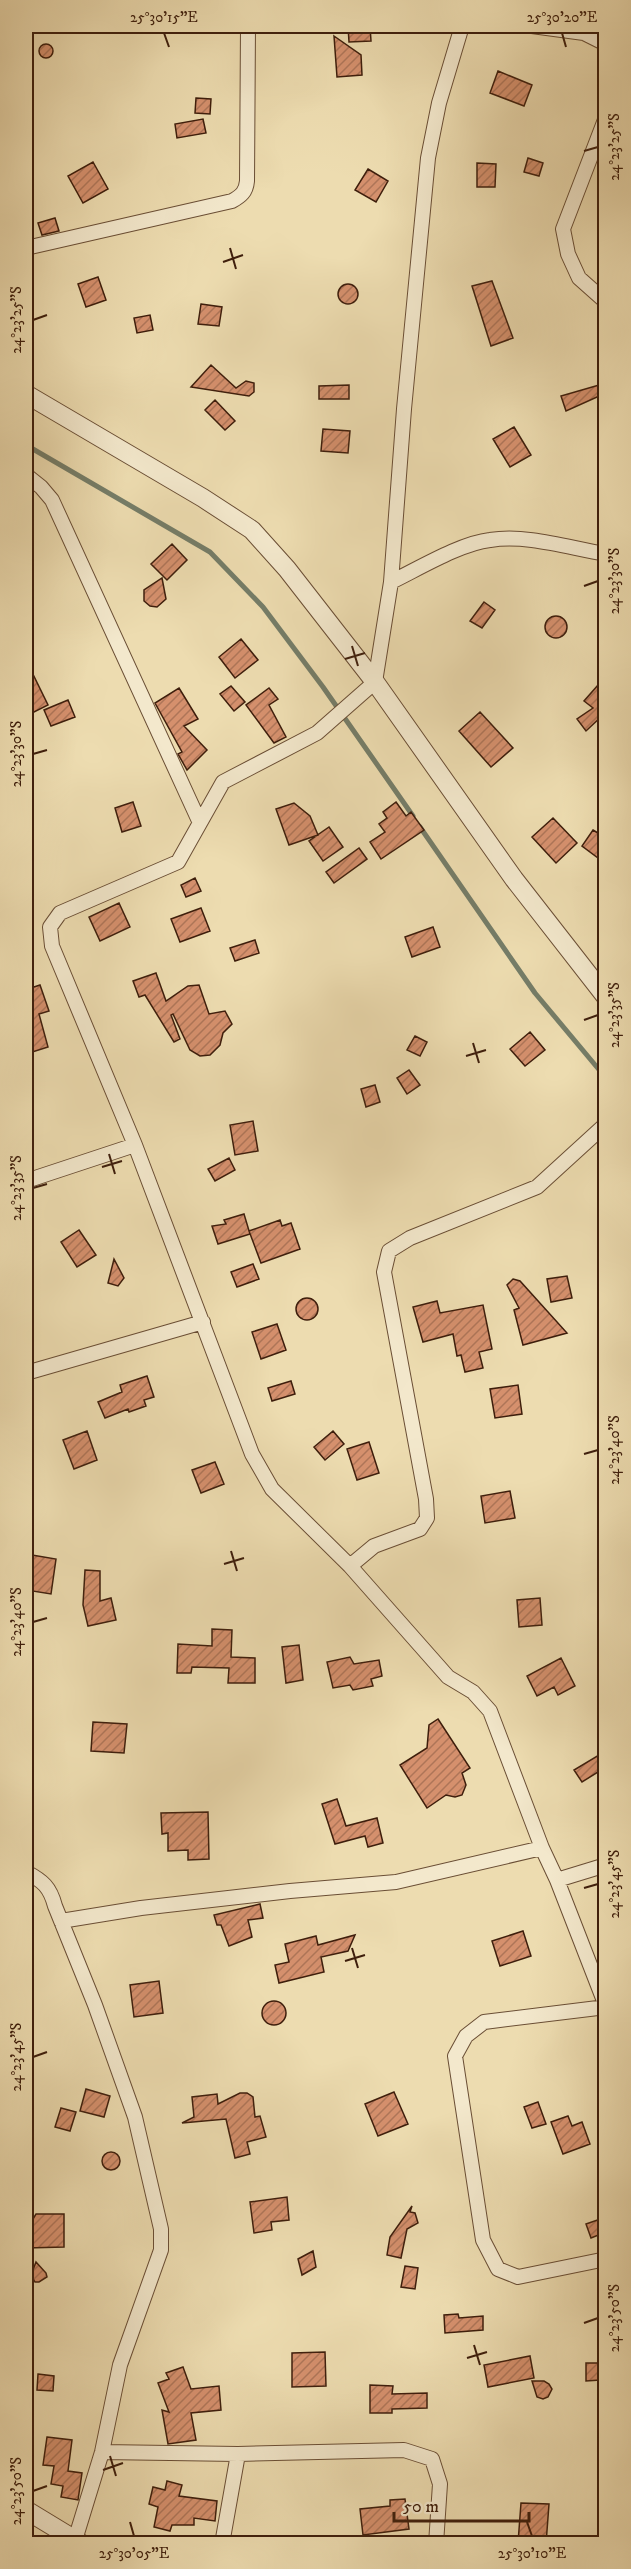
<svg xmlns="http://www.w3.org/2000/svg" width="631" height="2569" viewBox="0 0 631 2569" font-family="'IM FELL DW Pica',serif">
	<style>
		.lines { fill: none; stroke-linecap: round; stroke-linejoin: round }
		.stream { stroke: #757d68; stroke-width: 5 }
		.building { fill: url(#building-hatch); stroke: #3e1e0c; stroke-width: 1.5 }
		.minor-casing { stroke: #6a4e35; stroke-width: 16 }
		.tertiary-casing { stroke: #6a4e35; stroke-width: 20 }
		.minor { stroke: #f3e8cc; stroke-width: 14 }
		.tertiary { stroke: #f3e8cc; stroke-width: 18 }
		.ticks { fill: none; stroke: #3e1e0c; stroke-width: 2 }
		.neatline { fill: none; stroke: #3e1e0c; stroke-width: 2 }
		.ticks-label { font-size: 15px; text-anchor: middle; fill: #3e1e0c }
	</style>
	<defs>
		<pattern id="building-hatch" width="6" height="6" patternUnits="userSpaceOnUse" patternTransform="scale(1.5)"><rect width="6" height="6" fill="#d5906d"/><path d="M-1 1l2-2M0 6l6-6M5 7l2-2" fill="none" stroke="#ae7558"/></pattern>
	</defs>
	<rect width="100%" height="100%" fill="#eddcb0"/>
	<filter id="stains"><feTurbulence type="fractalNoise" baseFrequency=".00333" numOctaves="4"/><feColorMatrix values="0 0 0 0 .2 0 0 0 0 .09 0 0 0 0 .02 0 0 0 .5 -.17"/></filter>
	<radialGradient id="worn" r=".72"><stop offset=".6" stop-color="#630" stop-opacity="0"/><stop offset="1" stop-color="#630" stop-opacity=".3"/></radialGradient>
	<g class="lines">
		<path class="stream" d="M26,445l184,107 53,55 60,80 90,129
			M420,827l115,166 71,85"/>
	</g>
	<path class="building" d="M348,26h22l1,15 -22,1z
		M334,36l27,19 1,20 -25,2z
		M39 51a7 7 0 1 1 14 0a7 7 0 1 1-14 0Z
		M498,71l34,14 -8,21 -34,-13z
		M196,98l15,1 -1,15 -15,-1z
		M203,119l3,14 -29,5 -2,-14z
		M528,158l15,5 -4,13 -15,-4z
		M93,162l15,27 -25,14 -15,-27z
		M477,163l19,1 -1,23h-18z
		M368,169l20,12 -12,21 -21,-12z
		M55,218l4,13 -17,4 -4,-12z
		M98,277l8,23 -20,7 -8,-23z
		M492,281l21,57 -22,8 -19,-60z
		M338 294a10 10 0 1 1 20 0a10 10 0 1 1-20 0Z
		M201,304l21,3 -3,19 -21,-2z
		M150,315l3,15 -16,3 -3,-15z
		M211,365l25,23 10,-7 8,2v9l-5,4 -58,-9z
		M606,383v10l-40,18 -5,-15z
		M349,385v14h-30v-13z
		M215,400l20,21 -10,9 -20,-20z
		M514,427l17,28 -21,12 -17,-28z
		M323,429l27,2 -2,22 -27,-2z
		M172,544l15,16 -20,20 -16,-16z
		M162,578l4,21 -9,8 -7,-1 -6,-5v-11z
		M484,602l11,8 -13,18 -12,-7z
		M545 627a11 11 0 1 1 22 0a11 11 0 1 1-22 0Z
		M241,639l17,21 -23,18 -16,-21z
		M26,660l22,45 -22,11z
		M606,676v43l-4,-3 -16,15 -9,-12 16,-11 -9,-7z
		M231,686l14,16 -11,9 -14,-17z
		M179,688l19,31 -14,7 23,24 -20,20 -9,-16 4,-2 -27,-49z
		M269,688l9,11 -9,6 17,32 -12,6 -28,-38z
		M68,700l7,17 -24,9 -7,-16z
		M480,712l33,36 -22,19 -32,-36z
		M133,802l8,24 -19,6 -7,-24z
		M396,802l10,14 5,-4 13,18 -43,29 -11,-17 15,-10 -6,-8 8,-6 -4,-6z
		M294,803l16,13 8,19 -29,10 -13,-36z
		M553,818l24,25 -21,20 -24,-26z
		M329,827l14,20 -20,14 -14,-20z
		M593,830l13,8v10l-8,10 -16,-12z
		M359,848l8,11 -33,24 -8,-11z
		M195,878l6,13 -15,6 -5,-12z
		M119,903l11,24 -30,14 -11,-24z
		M201,908l9,23 -30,11 -9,-23z
		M433,927l7,20 -28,10 -7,-20z
		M255,940l4,13 -24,8 -5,-13z
		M156,973l10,28 22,-15 11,-1 10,29 16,-3 7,13 -9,9 -3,12 -10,10 -10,1 -10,-6 -17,-36 -2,1 9,24 -6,3 -29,-47 -6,2 -6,-16z
		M30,982l1,6 9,-3 9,26 -10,3 9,33 -22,7v-71z
		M530,1032l15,18 -20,16 -15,-17z
		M415,1036l12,6 -7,14 -13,-6z
		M409,1070l11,15 -13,9 -10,-16z
		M375,1085l5,17 -14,5 -5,-18z
		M253,1121l5,30 -23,4 -5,-30z
		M229,1158l6,12 -20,11 -7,-12z
		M244,1214l6,20 -32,10 -6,-18 14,-2 -2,-4z
		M280,1220l2,6 9,-3 9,26 -39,14 -12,-32z
		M79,1230l17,25 -19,12 -16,-25z
		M114,1259l10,19 -6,8 -10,-3z
		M253,1264l6,15 -22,8 -6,-15z
		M567,1276l5,22 -21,4 -4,-23z
		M513,1279l7,2 47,52 -44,12 -9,-35 5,-2 -12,-23z
		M296 1309a11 11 0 1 1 22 0a11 11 0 1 1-22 0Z
		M437,1301l3,12 43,-8 9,44 -13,3 4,16 -18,4 -4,-17 -4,1 -4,-22 -30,8 -10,-35z
		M277,1324l9,26 -25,9 -9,-27z
		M147,1376l7,21 -10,3 2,6 -17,6 -1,-3 -23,9 -7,-16 24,-10 -2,-7z
		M291,1381l4,13 -23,7 -4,-13z
		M518,1385l4,29 -27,4 -5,-29z
		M87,1431l10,29 -23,9 -11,-29z
		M333,1431l11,13 -19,16 -11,-13z
		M369,1442l10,31 -22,7 -10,-31z
		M215,1462l9,22 -23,9 -9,-23z
		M510,1491l5,27 -30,5 -4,-27z
		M26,1554l30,5 -5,35 -25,-4 2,-10 -2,-1z
		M85,1570l15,1v30l11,-3 5,22 -28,6 -5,-21z
		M540,1598l2,27 -23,2 -2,-27z
		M212,1629l20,1 -1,27 24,1v25h-27l1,-15 -37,-1 -1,6h-14l1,-29 34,2z
		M299,1645l4,35 -17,3 -4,-36z
		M350,1657l4,7 25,-4 3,16 -11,3 2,7 -20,4 -3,-5 -17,3 -6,-26z
		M561,1658l14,28 -17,9 -4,-8 -17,9 -10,-20z
		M438,1719l32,49 -8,5 4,12 -4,10 -7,2 -9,-2 -19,13 -27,-43 27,-17 2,-23z
		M93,1722l34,2 -3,29 -33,-2z
		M599,1755l7,12 -24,15 -8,-12z
		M337,1799l9,27 31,-8 6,25 -15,4 -3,-11 -30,8 -13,-40z
		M208,1812l1,47 -21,1v-10l-20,1v-18l-6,1 -1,-21z
		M260,1904l3,14 -15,2 4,17 -23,9 -8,-21h-4l-3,-10z
		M523,1931l8,25 -31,10 -8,-25z
		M355,1935l-7,16 -27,6 3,15 -45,11 -4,-18 14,-3 -4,-18 31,-8 2,9z
		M159,1981l4,32 -29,4 -4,-32z
		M262 2013a12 12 0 1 1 24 0a12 12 0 1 1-24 0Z
		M86,2089l24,7 -6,21 -24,-6z
		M394,2092l14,32 -30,12 -13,-32z
		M240,2093h7l6,4 2,20 5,-1 6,21 -19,5 3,12 -15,4 -9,-39 -44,4 12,-6 -2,-20 25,-3 1,10z
		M538,2102l8,22 -14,4 -8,-21z
		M61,2108l15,4 -6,19 -15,-4z
		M568,2116l4,10 10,-4 8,22 -27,10 -12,-32z
		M102 2161a9 9 0 1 1 18 0a9 9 0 1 1-18 0Z
		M287,2197l2,23 -18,2 1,8 -18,3 -4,-31z
		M412,2206l-2,6 5,1 3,10 -11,6 -6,29 -14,-3 3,-18z
		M36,2214h28v33l-38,1v-28l7,-1z
		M606,2217v15l-15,6 -5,-14z
		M313,2251l3,16 -14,8 -4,-16z
		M36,2262l10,11 1,4 -8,5h-4l-4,-7z
		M405,2266l13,2 -3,21 -14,-2z
		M458,2314l1,4 24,-2v14l-38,3 -1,-18z
		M325,2352l1,34 -34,1v-34z
		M530,2356l4,22 -46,9 -4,-22z
		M586,2363h14v17l-14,1z
		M183,2367l8,22 28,-3 2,24 -30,3 5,27 -28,4 -6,-34 7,2 -11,-29 11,-4 -3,-6z
		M38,2374l16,2 -1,15 -16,-1z
		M532,2381h12l5,3 3,5 -4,8 -5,2 -6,-2z
		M370,2385l23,1 -1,8 35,-1v15l-35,1v4h-22z
		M47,2437l25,3 -4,31 14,2 -4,27 -17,-3 2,-11 -12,-2 3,-18 -11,-1z
		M167,2481l15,4 -3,11 38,5 -2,20 -21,-3v7h-22l-2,6 -16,-4 4,-20 -9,-3 4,-17 12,3z
		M405,2499l4,30 -46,6 -3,-26 30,-3v-6z
		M521,2503l28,1 -3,40 -28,-1z"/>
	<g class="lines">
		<g class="minor-casing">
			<path id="minor" d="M462,26l-23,77 -11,55 -24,251 -13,173 -16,100 -58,51 -94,49 -45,80 -118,51 -10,14 2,19 83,199 117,309 20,35 78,77 98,111 25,15 17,19 52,137 15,32 49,126
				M532,26l52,7 22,11
				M606,117l-43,112 5,25 11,24 27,24
				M26,248l206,-47c9,-5 14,-9 15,-20l1,-155
				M26,475l15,12 11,13 148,323
				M391,582c27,-13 70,-39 99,-42 37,-6 79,8 116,14
				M26,1181l109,-36
				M26,1373l177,-51
				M350,1566l24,-20 46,-17 7,-11 -1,-19 -42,-227 5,-21 21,-13 127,-51 69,-63
				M26,1872c17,9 24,15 29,34l40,99 40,112 26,112v21l-41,115 -18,87 -27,88
				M557,1880l49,-15
				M61,1921l80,-13 149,-17 106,-9 146,-34
				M606,2007l-122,15 -18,14 -11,20 28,184 15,29 20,8 88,-18
				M102,2452l136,2 166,-4 28,9 8,25 -4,60
				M222,2544l16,-90"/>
		</g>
		<g class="tertiary-casing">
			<path id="tertiary" d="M26,394l177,104 49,32 35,39 88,113 139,197 92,118
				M26,2510l56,34"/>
		</g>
		<use href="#minor" class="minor"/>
		<use href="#tertiary" class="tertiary"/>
	</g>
	<path class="ticks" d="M164,33l5,14M562,33l4,14M584,151l14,-4M230,248l6,21M223,262l20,-7M33,320l14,-5M584,586l14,-5M352,646l6,20M345,659l20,-6M33,754l14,-4M584,1020l14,-5M473,1043l6,20M466,1056l20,-6M109,1154l6,20M102,1167l20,-6M33,1188l14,-4M584,1454l14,-4M231,1551l6,20M224,1564l20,-6M33,1622l14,-4M584,1888l14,-4M352,1948l6,20M345,1961l20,-6M33,2057l14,-5M584,2323l14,-5M474,2345l6,20M467,2358l20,-6M110,2456l6,20M103,2470l20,-7M33,2491l14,-5M130,2522l4,14M527,2522l5,14"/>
	<rect width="631" height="2569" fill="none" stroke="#eddcb0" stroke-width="66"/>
	<path d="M394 2512v9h135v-9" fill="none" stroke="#3e1e0c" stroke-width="3"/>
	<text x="403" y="2512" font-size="18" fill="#3e1e0c" stroke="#f3e8cc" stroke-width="4.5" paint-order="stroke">50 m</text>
	<rect x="33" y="33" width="565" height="2503" class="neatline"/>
	<g class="ticks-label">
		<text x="164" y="22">25°30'15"E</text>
		<text x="562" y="22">25°30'20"E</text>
		<text transform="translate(614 147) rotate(-90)" y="5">24°23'25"S</text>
		<text transform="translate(16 320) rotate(-90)" y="5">24°23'25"S</text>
		<text transform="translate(614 581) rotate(-90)" y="5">24°23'30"S</text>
		<text transform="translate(16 754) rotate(-90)" y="5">24°23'30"S</text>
		<text transform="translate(614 1015) rotate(-90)" y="5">24°23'35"S</text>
		<text transform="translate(16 1188) rotate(-90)" y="5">24°23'35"S</text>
		<text transform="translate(614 1450) rotate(-90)" y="5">24°23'40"S</text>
		<text transform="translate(16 1622) rotate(-90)" y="5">24°23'40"S</text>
		<text transform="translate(614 1884) rotate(-90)" y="5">24°23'45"S</text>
		<text transform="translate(16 2057) rotate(-90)" y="5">24°23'45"S</text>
		<text transform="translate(614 2318) rotate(-90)" y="5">24°23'50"S</text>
		<text transform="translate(16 2491) rotate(-90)" y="5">24°23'50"S</text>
		<text x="134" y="2558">25°30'05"E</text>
		<text x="532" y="2558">25°30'10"E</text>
	</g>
	<rect width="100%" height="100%" filter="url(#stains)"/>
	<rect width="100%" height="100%" fill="url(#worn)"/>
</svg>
